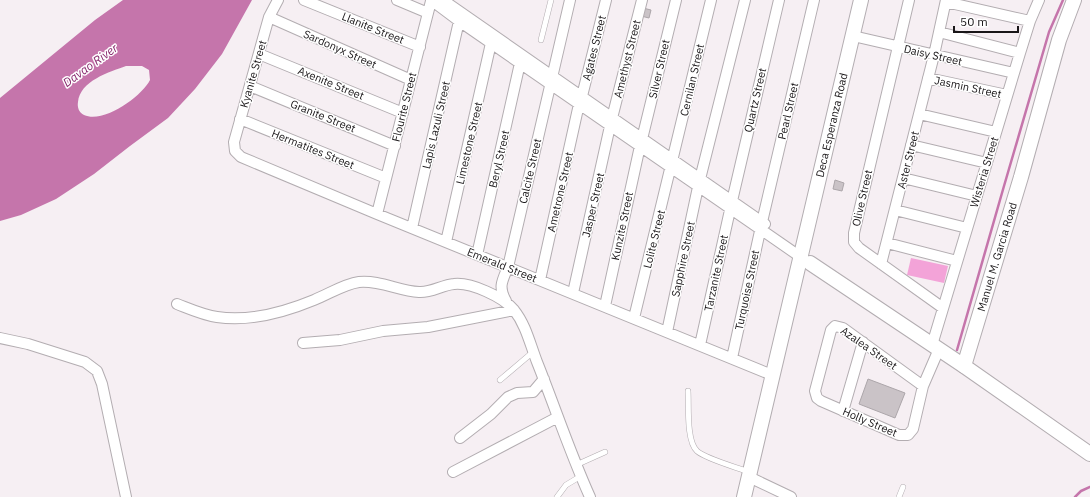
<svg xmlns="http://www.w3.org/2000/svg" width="1090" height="497" viewBox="0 0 1090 497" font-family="'IBM Plex Sans',sans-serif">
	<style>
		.green { fill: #f3a3d8 }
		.water { fill: #c575ab; fill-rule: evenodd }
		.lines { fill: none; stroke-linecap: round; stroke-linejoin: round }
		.stream { stroke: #c575ab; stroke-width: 2.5 }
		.building { fill: #cac3c7; stroke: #aca6aa }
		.lane-casing { stroke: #b3adb1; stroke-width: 6 }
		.street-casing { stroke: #b3adb1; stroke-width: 12 }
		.secondary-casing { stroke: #b3adb1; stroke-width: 16 }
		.lane { stroke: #fff; stroke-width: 5 }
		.street { stroke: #fff; stroke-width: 10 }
		.secondary { stroke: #fff; stroke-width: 14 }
		.labels { text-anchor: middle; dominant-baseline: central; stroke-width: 3; stroke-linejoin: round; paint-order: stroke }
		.street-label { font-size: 11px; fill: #191618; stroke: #fff }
		.water-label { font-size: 12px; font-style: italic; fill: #87276d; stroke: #fff }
	</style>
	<rect width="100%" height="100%" fill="#f6eff3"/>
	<path class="green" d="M911,258l37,8 -4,17 -37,-8z"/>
	<path class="water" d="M123,0h129l-30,54 -27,35 -27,29 -38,28 -36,28 -38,25 -35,16 -21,6v-123l95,-78zM126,66h16l7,4 1,10c-8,16 -46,44 -66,35 -5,-2 -7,-8 -6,-13 2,-21 31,-30 48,-36z"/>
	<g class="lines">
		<path class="stream" d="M957,350l47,-164 45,-154 14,-32
			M1075,497l6,-6 9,-4"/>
	</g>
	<path class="building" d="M643,8l8,2 -2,8 -8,-2z
		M835,180l9,3 -2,8 -9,-2z
		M868,379l37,14 -10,25 -36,-14z"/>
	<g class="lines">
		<g class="lane-casing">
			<path id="lane" d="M541,40l10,-40
				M500,380l33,-28
				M688,391c1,14 -2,50 9,60 9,8 39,16 52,21
				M576,465l29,-13
				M557,497l9,-12 15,-9
				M899,497l4,-10"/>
		</g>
		<g class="street-casing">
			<path id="street" d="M278,0l-9,17 -35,125 1,9 6,6 136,57 395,161
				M304,0l116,47
				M397,0l31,13
				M431,0l28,21 346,239
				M443,0l322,224
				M909,0l-55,233v9l5,6 84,60
				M946,2l84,19
				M269,17l142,63
				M939,32l81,21
				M853,36l161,37
				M259,54l144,59
				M928,78l79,17
				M250,86l145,60
				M582,96l24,-96
				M919,114l77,18
				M240,119l146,59
				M642,139l34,-139
				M911,145l76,18
				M903,178l74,18
				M700,179l45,-179
				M895,210l72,18
				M377,214l54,-213
				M412,228l47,-207
				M446,242l45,-199
				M887,243l70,18
				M477,255l43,-192
				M881,264l53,-209 12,-55
				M540,280l39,-176
				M573,293l37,-167 32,-126
				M506,301c-8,-14 -4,-20 2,-34l62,-267
				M177,304c13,5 26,11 40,13 33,5 68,-5 97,-17 15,-6 30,-16 45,-18 21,-2 40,9 60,10 12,1 23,-7 35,-8 17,-2 49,13 60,26 12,15 16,34 23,52 18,45 33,91 53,135
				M605,306l35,-160
				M634,318l77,-318
				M667,332l31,-145
				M0,338l28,6 57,18 12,9 5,13 24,113
				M303,343l37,-3 43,-9 45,-4 86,-17
				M700,345l32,-144 47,-201
				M932,345l88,-292 10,-32 9,-21
				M732,358l30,-136 52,-222
				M923,386l-80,-58 -8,-2 -4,4 -16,61 2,7 4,3 78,34h9l5,-6 10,-43 16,-37
				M843,411l20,-69
				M460,438l31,-24 17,-17 9,-4 16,-1 11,-13
				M453,472l105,-55
				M749,477l42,20"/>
		</g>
		<g class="secondary-casing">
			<g id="secondary">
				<path d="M810,263l154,103 126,88"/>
				<path id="s1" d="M964,366l57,-189 38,-137 15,-40"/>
				<path id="s2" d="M744,497l117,-497"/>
			</g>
		</g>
		<use href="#lane" class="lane"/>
		<use href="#street" class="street"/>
		<use href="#secondary" class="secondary"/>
	</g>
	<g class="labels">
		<g class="street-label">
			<text transform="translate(373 28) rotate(22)">Llanite Street</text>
			<text transform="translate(594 48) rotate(-76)">Agates Street</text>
			<text transform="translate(340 49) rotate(24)">Sardonyx Street</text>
			<text transform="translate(933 55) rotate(13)">Daisy Street</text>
			<text transform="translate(627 59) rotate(-76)">Amethyst Street</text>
			<text transform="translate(659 69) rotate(-77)">Silver Street</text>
			<text transform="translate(253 74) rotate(-74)">Kyanite Street</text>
			<text transform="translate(692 80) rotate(-77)">Cernilan Street</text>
			<text transform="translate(331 83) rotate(22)">Axenite Street</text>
			<text transform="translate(968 87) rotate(12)">Jasmin Street</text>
			<text transform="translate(755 100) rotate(-77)">Quartz Street</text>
			<text transform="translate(404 107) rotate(-76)">Flourite Street</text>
			<text transform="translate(788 111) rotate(-77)">Pearl Street</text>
			<text transform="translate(323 116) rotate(22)">Granite Street</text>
			<text transform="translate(436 125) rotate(-77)">Lapis Lazuli Street</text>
			<text stroke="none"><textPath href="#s2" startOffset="382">Deca Esperanza Road</textPath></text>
			<text transform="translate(469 143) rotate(-77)">Limestone Street</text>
			<text transform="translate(313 149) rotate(22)">Hermatites Street</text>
			<text transform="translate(499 159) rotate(-77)">Beryl Street</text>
			<text transform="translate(908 160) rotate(-76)">Aster Street</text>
			<text transform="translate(530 171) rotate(-77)">Calcite Street</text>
			<text transform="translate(984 172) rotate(-73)">Wisteria Street</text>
			<text transform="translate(560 192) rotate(-77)">Ametrone Street</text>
			<text transform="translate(862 198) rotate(-77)">Olive Street</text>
			<text transform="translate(593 205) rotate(-77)">Jasper Street</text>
			<text transform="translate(622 226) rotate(-78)">Kunzite Street</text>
			<text transform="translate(654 239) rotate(-76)">Lolite Street</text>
			<text stroke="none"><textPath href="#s1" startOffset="114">Manuel M. Garcia Road</textPath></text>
			<text transform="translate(683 259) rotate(-78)">Sapphire Street</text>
			<text transform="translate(502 265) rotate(22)">Emerald Street</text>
			<text transform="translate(716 273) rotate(-78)">Tarzanite Street</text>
			<text transform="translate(747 290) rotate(-78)">Turquoise Street</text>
			<text transform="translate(869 348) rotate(35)">Azalea Street</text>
			<text transform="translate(870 422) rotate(23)">Holly Street</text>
		</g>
		<g class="water-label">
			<text transform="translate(90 65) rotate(-36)">Davao River</text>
		</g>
	</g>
	<path d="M954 26v6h64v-6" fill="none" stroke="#191618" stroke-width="2"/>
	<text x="960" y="26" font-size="12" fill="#191618" stroke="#ffffff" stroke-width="3" paint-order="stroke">50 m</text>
</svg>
